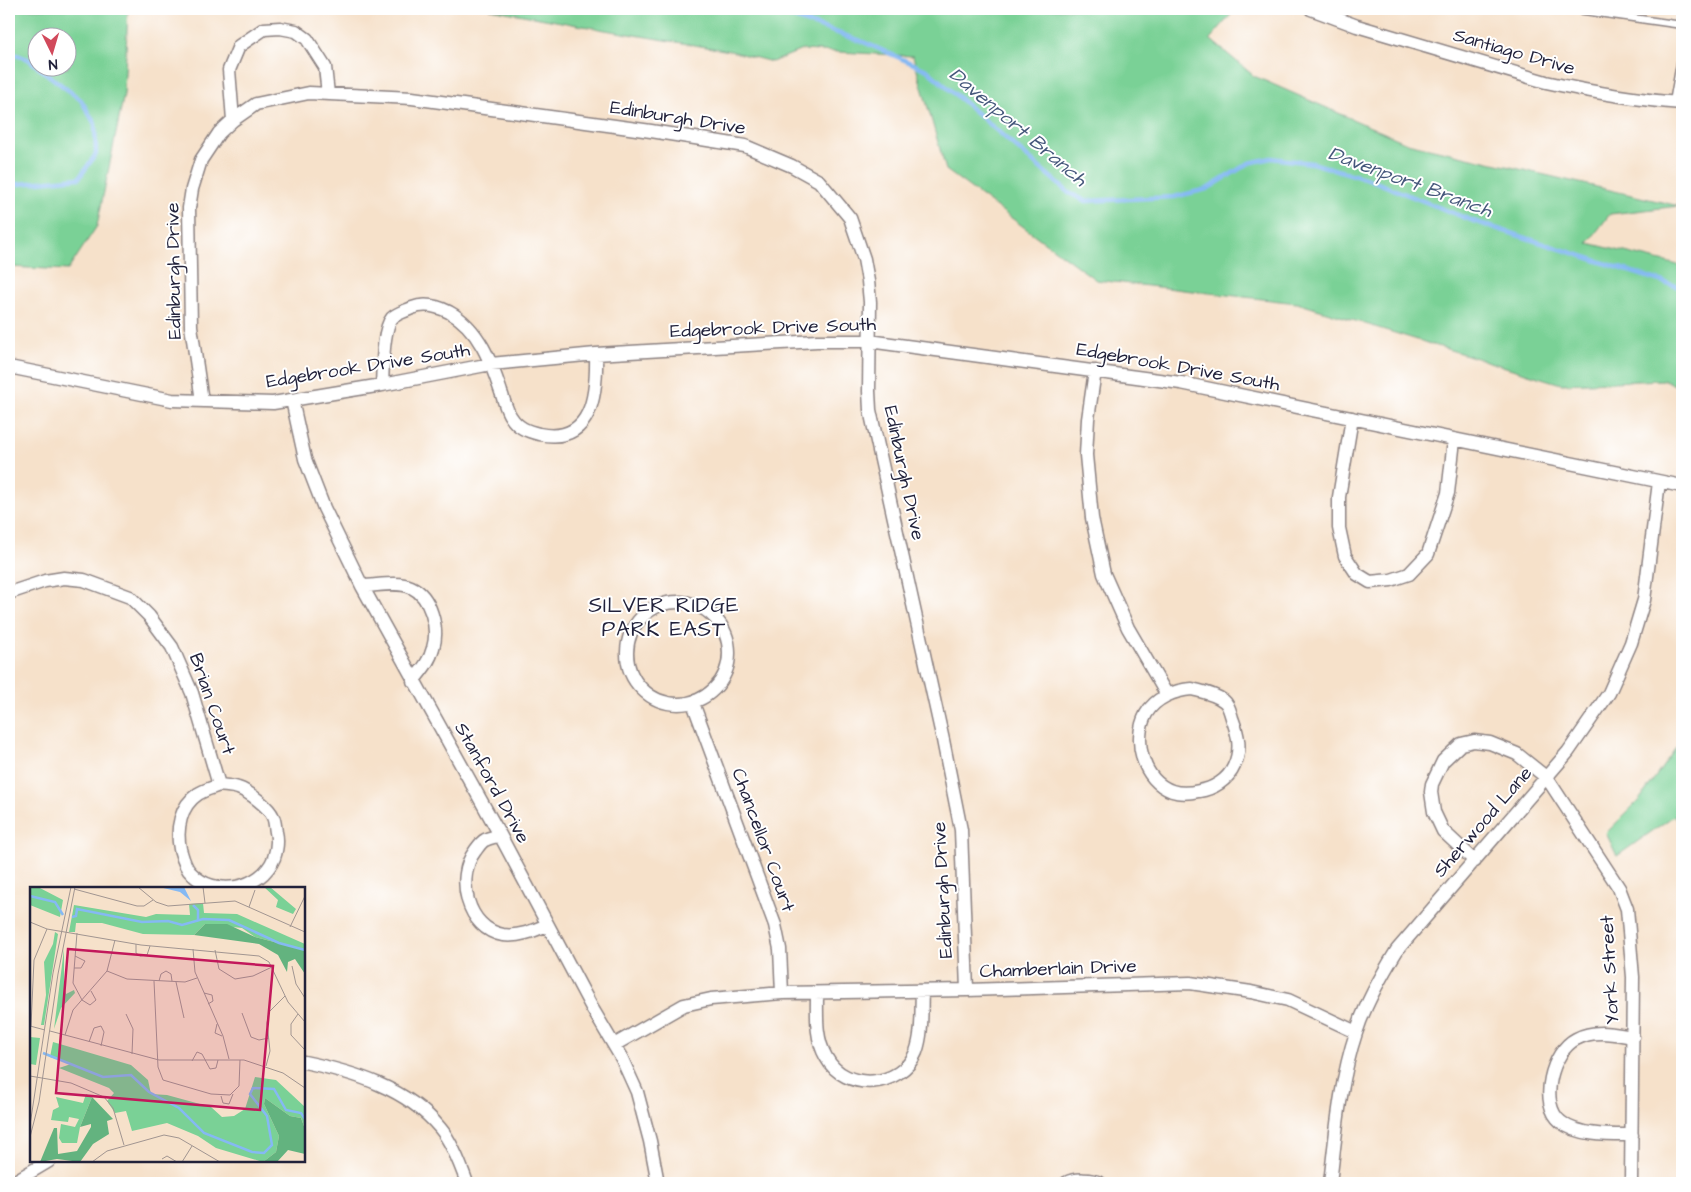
<svg xmlns="http://www.w3.org/2000/svg" width="1691" height="1192" viewBox="0 0 1691 1192" font-family="'Architects Daughter',sans-serif">
	<style>
		.green { fill: #7ad196; stroke: #4e7a68; fill-rule: evenodd }
		.lines { fill: none; stroke-linecap: round; stroke-linejoin: round }
		.stream { stroke: #85b9f3; stroke-width: 4.5 }
		.lane-casing { stroke: #8c8282; stroke-width: 9 }
		.street-casing { stroke: #8c8282; stroke-width: 15 }
		.lane { stroke: #fff; stroke-width: 6 }
		.street { stroke: #fff; stroke-width: 12 }
		.labels { text-anchor: middle; dominant-baseline: central; stroke-width: 4; stroke-linejoin: round; paint-order: stroke }
		.street-label { font-size: 19px; fill: #22223b; stroke: #fff }
		.water-label { font-size: 20px; font-style: italic; fill: #45577b; stroke: #fff }
		.quarter-label { font-size: 21px; letter-spacing: 1px; fill: #22223b; stroke: #fff }
		.inset-river { fill: none; stroke: #85b9f3; stroke-width: 2.5 }
		.inset-road { fill: none; stroke: #a19591; stroke-width: 1 }
		.view { fill: #c2185b; fill-opacity: 0.15; stroke: #c2185b; stroke-width: 2.5 }
		.inset-edge { fill: none; stroke: #22223b; stroke-width: 2.5 }
	</style>
	<rect width="100%" height="100%" fill="#fff"/>
	<filter id="ink" filterUnits="userSpaceOnUse"><feTurbulence type="fractalNoise" baseFrequency=".02" numOctaves="2"/><feDisplacementMap in="SourceGraphic" scale="10" xChannelSelector="R" yChannelSelector="G"/><feConvolveMatrix kernelMatrix="1 2 1 2 8 2 1 2 1" color-interpolation-filters="sRGB"/></filter>
	<filter id="wash" filterUnits="userSpaceOnUse"><feTurbulence type="fractalNoise" baseFrequency=".0096" numOctaves="4" result="noise"/><feDisplacementMap in="SourceGraphic" scale="20" xChannelSelector="R" yChannelSelector="G"/><feGaussianBlur stdDeviation="1.12" result="paint"/><feColorMatrix in="noise" values="0 0 0 0 0 0 0 0 0 0 0 0 0 0 0 0 0 1.4 0 .05"/><feComposite in="paint" operator="in"/></filter>
	<g filter="url(#wash)">
		<rect width="100%" height="100%" fill="#f6e1ca"/>
		<path class="green" d="M9,9h119l-4,85 -27,132 -29,44 -59,-3zM38,38h30v30h-30z
			M490,9h746l-26,30 44,37 153,67 272,63 -69,8 -22,29 94,23v122l-19,-8 -102,4 -264,-81 -201,-23 -150,-110 -33,-114 -111,-6 -30,12 -42,-11 -125,-21z
			M1682,739v95l-7,-19 -58,41 -11,-23 34,-34z"/>
		<g class="lines">
			<path class="stream" d="M768,9l93,32 66,29 142,123 17,8 88,-4 33,-8 42,-26 22,-5 41,5 56,16 105,42 209,67
				M9,52l19,7 10,8
				M9,185l70,-7 17,-24 -1,-30 -14,-24 -42,-32"/>
		</g>
	</g>
	<g filter="url(#ink)">
		<g class="lines">
			<g class="lane-casing">
				<path id="lane" d="M1570,9l112,16
					M1673,102l9,-50"/>
			</g>
			<g class="street-casing">
				<path id="street" d="M1311,9l46,17 189,56c45,10 90,18 136,21
					M233,120l-4,-50 10,-24 25,-17 16,-1 16,3 11,8 18,28 3,27
					M9,367l163,33 101,3 109,-18 109,-21 105,-10 221,-13h52l312,42 501,103
					M1095,371l-7,48 -2,36 6,63 12,56 24,54 39,67
					M382,385c1,-15 0,-55 10,-67 5,-5 14,-7 20,-10 13,-5 25,-2 37,4 30,16 42,50 52,80 3,8 5,18 10,25 7,11 16,14 28,17 54,11 58,-41 57,-80
					M292,400l13,59 19,49 38,78 138,249 92,173 30,51 15,33 13,49 8,42
					M202,401l-11,-75 -2,-118 3,-19 9,-29 18,-27 14,-13 23,-16 53,-11 103,5 239,33 94,15 47,20 27,15 31,37 14,41 4,22 2,21 -1,89 1,19 73,330 18,90 6,160
					M1352,418l-13,79v31l6,28 12,18 13,8 21,-2 18,-6 19,-20 20,-61 6,-53
					M362,586c15,0 35,-5 49,1 20,9 28,42 22,61 -3,13 -11,22 -20,33
					M9,593l36,-12 19,-3 20,2 46,17 19,19 23,31 20,46 27,92
					M627 653a51 51 0 1 1 102 0a51 51 0 1 1-102 0Z
					M1192,689c11,3 23,5 32,12 5,4 6,11 8,17 6,16 10,31 2,48 -6,14 -21,23 -35,25 -9,2 -18,3 -27,0 -29,-10 -40,-51 -26,-77 9,-16 29,-24 46,-25z
					M693,703l82,222 5,24 2,44
					M219,785c6,1 13,1 19,3 10,3 31,19 35,29 2,4 2,10 3,15 2,8 1,17 -2,26 -13,32 -60,40 -83,15 -6,-5 -9,-17 -11,-24 -4,-20 0,-43 18,-55 6,-4 14,-6 21,-9z
					M500,835c-4,2 -10,2 -15,5 -4,2 -7,7 -10,11 -20,26 -8,78 28,84 16,2 30,-4 44,-10
					M1475,861l-32,-30 -9,-19 -3,-20 1,-8 11,-23 18,-17 13,-3 16,2 27,11 30,24 72,110 8,21 6,68 -2,206
					M817,994c0,21 -2,44 9,63 19,36 75,31 90,-5 7,-19 5,-42 6,-61
					M614,1045l70,-40 27,-6 71,-6 185,-3 223,-7 61,9 37,8 68,32
					M304,1062c49,10 103,26 136,66 12,14 21,38 27,55
					M1632,1135c-21,0 -54,1 -71,-13 -23,-18 -9,-71 15,-83 19,-10 38,-5 57,-2
					M12,1183l37,-22
					M1066,1183c9,-5 26,-4 34,0
					M1330,1183c6,-50 10,-102 26,-150 9,-29 25,-57 41,-83l171,-198 41,-59 22,-50 13,-43 15,-118"/>
			</g>
			<use href="#lane" class="lane"/>
			<use href="#street" class="street"/>
		</g>
	</g>
	<g class="labels">
		<g class="street-label">
			<text transform="translate(1514 52) rotate(16)">Santiago Drive</text>
			<text transform="translate(678 118) rotate(9)">Edinburgh Drive</text>
			<text transform="translate(174 271) rotate(-91)">Edinburgh Drive</text>
			<text transform="translate(773 328) rotate(-2)">Edgebrook Drive South</text>
			<text transform="translate(368 366) rotate(-9)">Edgebrook Drive South</text>
			<text transform="translate(1178 367) rotate(10)">Edgebrook Drive South</text>
			<text transform="translate(904 473) rotate(78)">Edinburgh Drive</text>
			<text transform="translate(212 704) rotate(71)">Brian Court</text>
			<text transform="translate(492 783) rotate(61)">Stanford Drive</text>
			<text transform="translate(1483 822) rotate(-49)">Sherwood Lane</text>
			<text transform="translate(763 840) rotate(70)">Chancellor Court</text>
			<text transform="translate(943 890) rotate(-93)">Edinburgh Drive</text>
			<text transform="translate(1058 969) rotate(-2)">Chamberlain Drive</text>
			<text transform="translate(1610 970) rotate(-93)">York Street</text>
		</g>
		<g class="water-label">
			<text transform="translate(1018 127) rotate(40)">Davenport Branch</text>
			<text transform="translate(1410 182) rotate(20)">Davenport Branch</text>
		</g>
		<g class="quarter-label">
			<text x="664" y="605">SILVER RIDGE<tspan x="664" dy="24">PARK EAST</tspan></text>
		</g>
	</g>
	<g transform="translate(30 887)">
		<rect width="275" height="275" fill="#f6e1ca"/>
		<path d="M0,0h8l25,13 -3,17 -30,-12zM234,0h6l26,22 -3,5 -17,-7 2,-7zM173,16l1,10 33,1 68,30v6l-50,-13 -13,-9 -37,-4 -11,11 -51,-1 -41,-11h-26l-1,9h-6l5,-27 72,12 10,-3 34,1 -1,-11zM25,45l3,2 -14,91h-3l5,-30 -2,-33 9,-18zM34,62v36l2,9 8,-4 1,3 -14,15 -7,21zM0,150l10,1 -4,27 -6,-1zM23,155l78,23 17,15 3,14 16,1 44,12 11,10 12,-1 11,-7 10,-32 21,3 29,27v22l-4,-11 -11,-2 -25,-18 -1,6 15,32 -3,16 -13,10 -47,-14 -18,-12 -31,-13 -35,8 -6,-20 -11,2 -8,-12 7,-8 -5,-5 -50,-20 12,-4 -21,-7zM56,207l6,3 -12,30 -3,16h-15l-3,-5 2,-14 14,3 4,-8 -10,-2 -1,5 -17,-2 2,-10 6,-3 -3,-10 27,6z" fill="#7ad196"/>
		<path d="M175,37h22l28,13 50,13v24l-10,-15 -7,3 -1,10 -9,-17 -19,-11 -65,-9zM62,210l21,22 -6,2 2,13 -16,10 -13,18 -23,-3 -17,3 14,-34h3l1,26 19,-3 14,-24v-3l-11,3zM235,211l25,18 11,2 4,11v25l-17,-4 -11,12h-14l13,-10 3,-16 -15,-32z" fill="#63b37f"/>
		<path d="M129,0h25l7,14 -11,-9z" fill="#85b9f3"/>
		<path class="inset-river" d="M0,9l25,6 8,13M163,18l5,5v10M42,30l4,-1 1,-7 65,13 26,-1 14,4 21,-6 26,1 50,23 26,7M13,166l60,24 28,-2 18,17 30,16 25,25 48,19 12,1 8,-8 -5,-29 -17,-22 3,-6 21,1 12,21 15,3 4,6"/>
		<path class="inset-road" d="M108,0l18,15 12,4 67,-5 70,31M173,0l2,16M44,2l63,17h7l9,-6M219,20l6,-17M0,35l17,7 94,16 118,11 10,6 19,40 17,20M260,40l15,-31M47,46l-4,50 9,17 8,5 6,-5 -5,-9M106,57v9l4,3 7,-1 3,-9M163,62l2,23 28,64 6,23M185,63l4,19 16,10 18,-3 19,-9M262,79l4,18 9,14M44,81h7l4,-7 -10,-5M77,84l20,8 58,3 12,-4M124,94l4,86 5,13 48,14 19,1 9,-9 1,-26M129,94l2,-7 5,-3 5,3 1,7M146,95l8,36M174,106l8,2 1,6 -5,3M212,126l9,24 8,3 10,-2M96,127l7,15 -1,25M268,127l-7,10v11l14,15M187,137l-2,9 7,3M0,139l15,4M1,139l3,-66 13,-31M20,144l109,29h85l39,13 22,15M35,148l8,-25 34,-39 8,-31M59,155l5,-14 7,-2 3,6 -3,14M162,174l5,-9 5,2 8,15 6,-1 2,-8M236,179l4,-15 -3,-28 2,-11 16,-16M0,189l41,7 33,14 9,11 11,37M191,209l2,7 6,1 4,-10M0,238l23,-152 18,-86M0,250l9,-35 19,-128 17,-87M132,272l5,-3 10,6M62,275l15,-11 57,-16 15,3 41,24M152,275l10,-16"/>
		<path class="view" d="M38,62l205,17 -13,144 -204,-17z"/>
		<rect width="275" height="275" class="inset-edge"/>
	</g>
	<rect width="1691" height="1192" fill="none" stroke="#fff" stroke-width="30"/>
	<g transform="translate(52 52) rotate(175)"><circle r="24" fill="#ffffff" stroke="#a7a7b1"/>
	<path d="M0-4L9 19L0 12L-9 19Z" fill="#d1495b"/>
	<text y="-8" font-size="14" font-weight="bold" text-anchor="middle" fill="#22223b">N</text>
	</g>
</svg>
